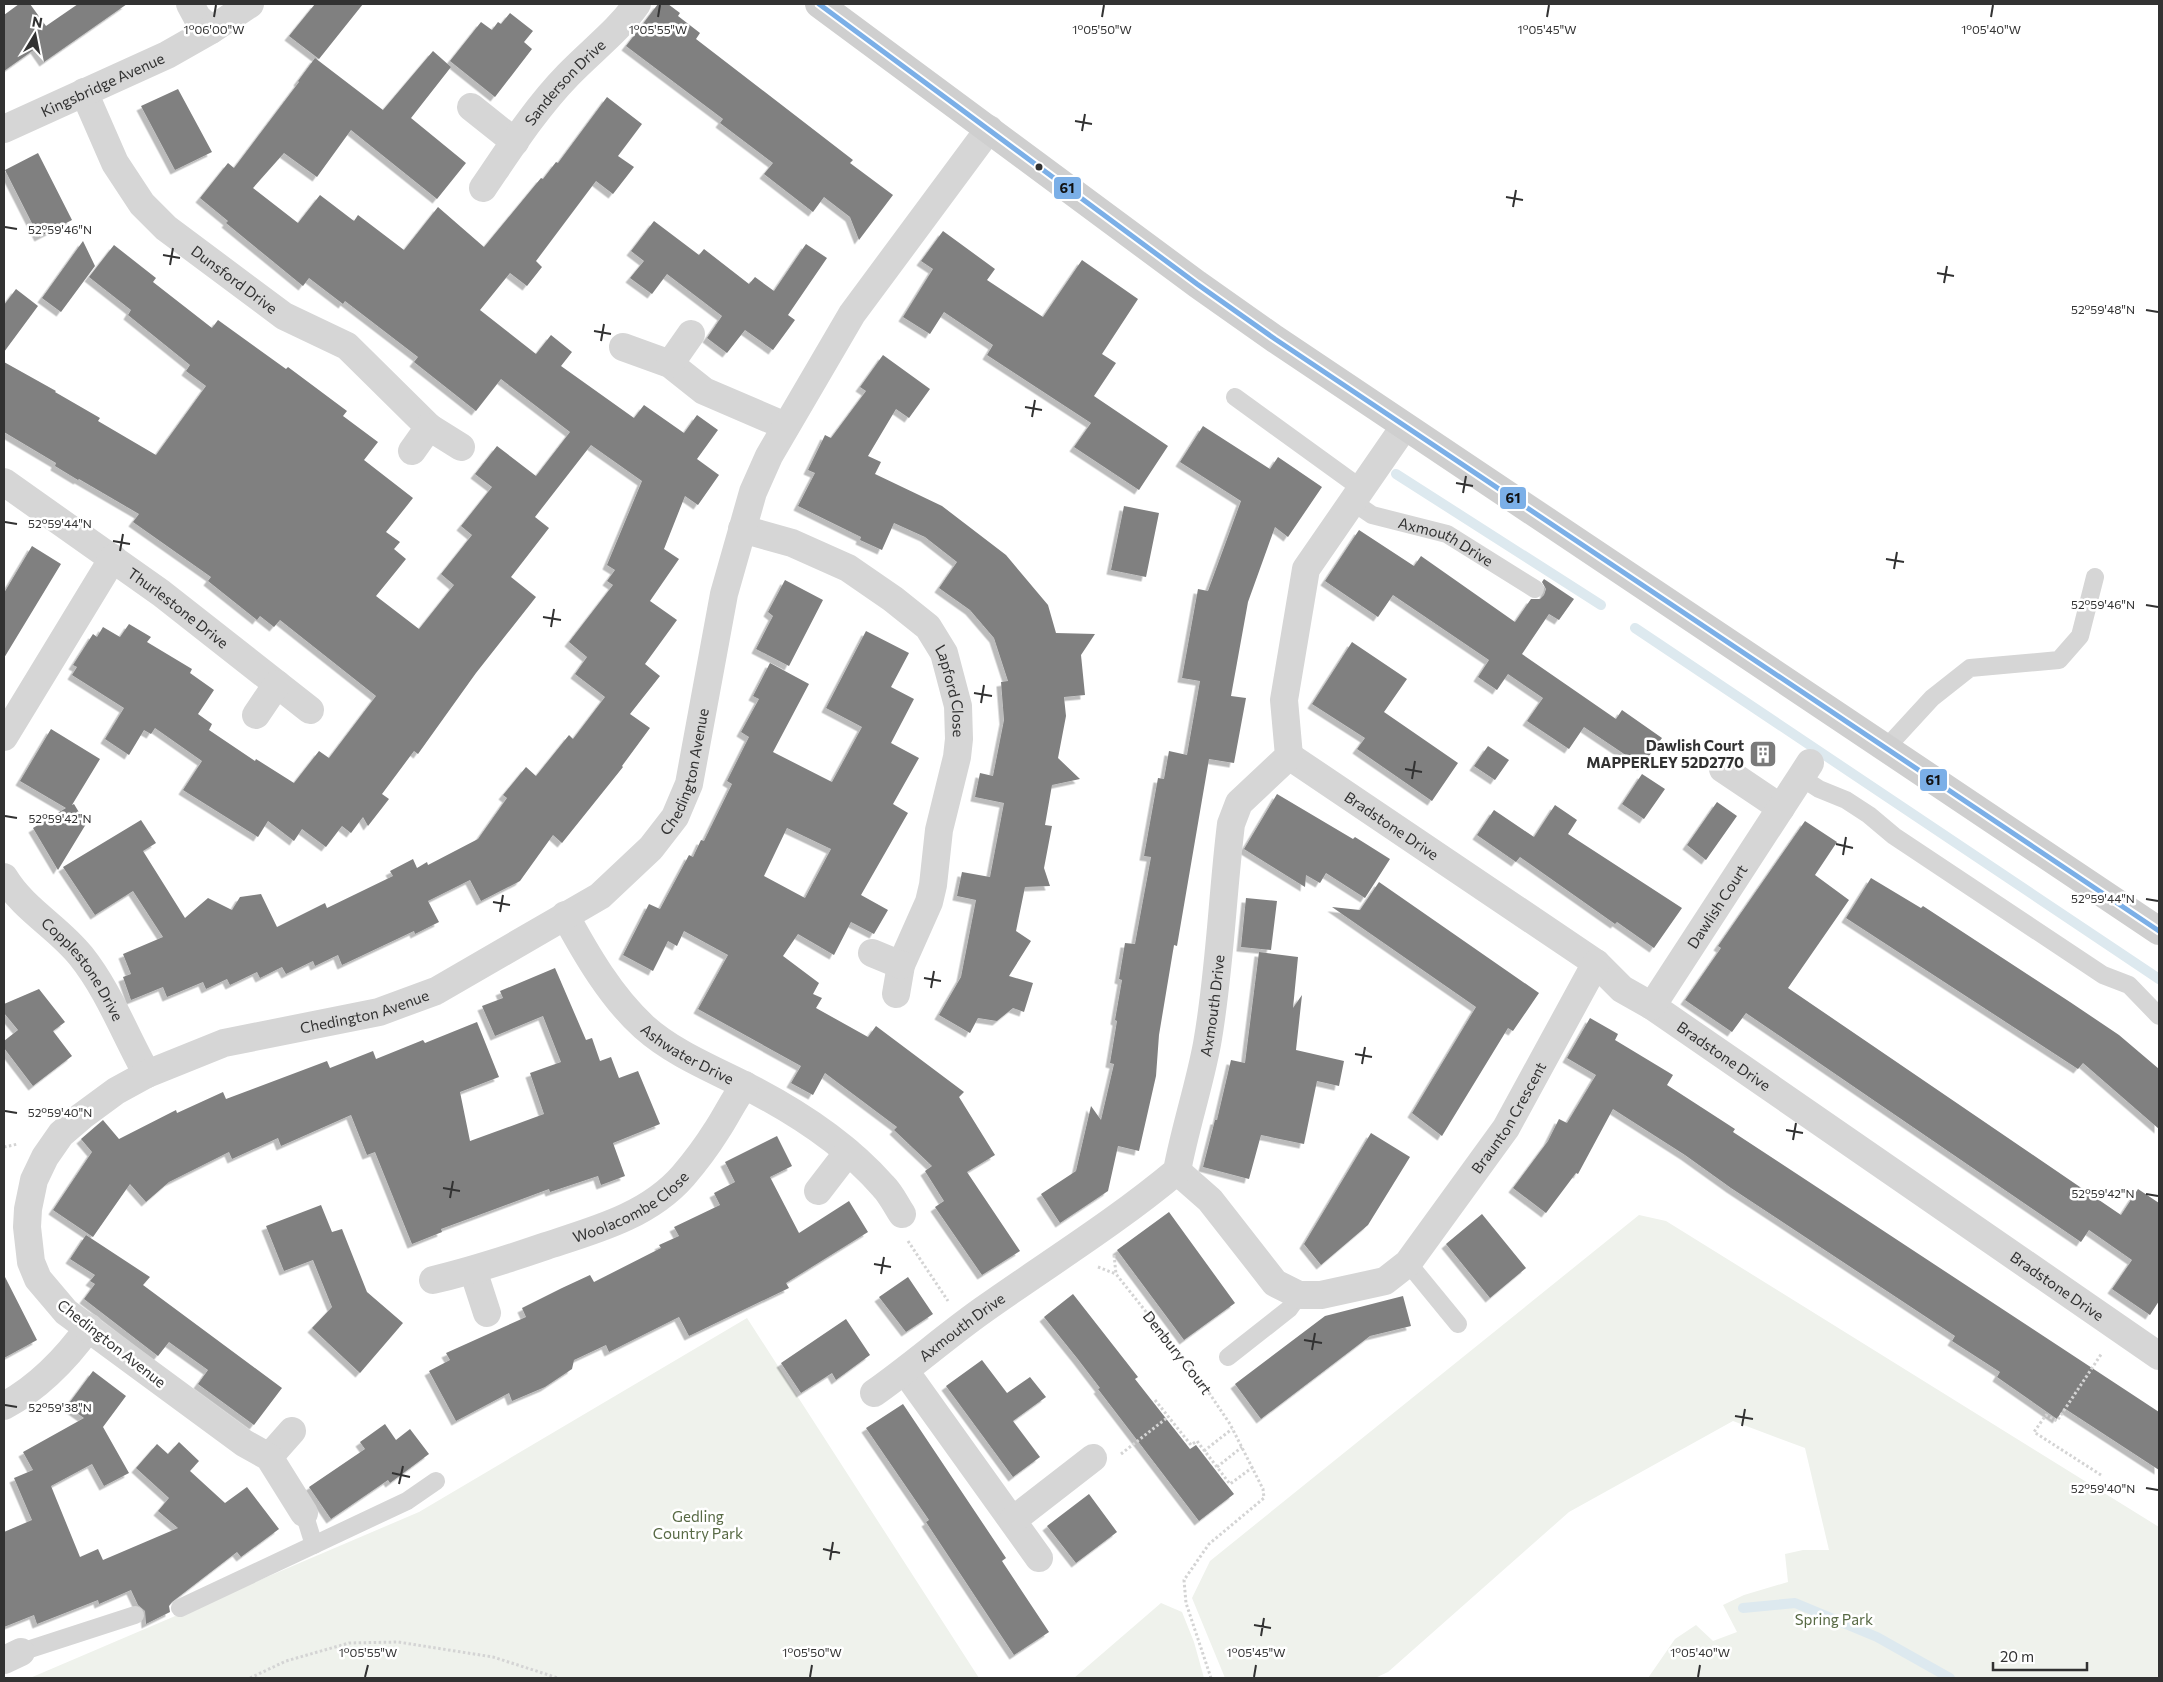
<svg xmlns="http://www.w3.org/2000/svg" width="2163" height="1682" viewBox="0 0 2163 1682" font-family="Commissioner,sans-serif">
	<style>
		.green { fill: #eff2ec }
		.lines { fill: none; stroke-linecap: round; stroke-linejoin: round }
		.stream { stroke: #dde9ef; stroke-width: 10 }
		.building { fill: #808080; fill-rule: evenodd; filter: url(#shadow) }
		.path { stroke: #d4d4d4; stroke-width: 3; stroke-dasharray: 2.5 2.5; stroke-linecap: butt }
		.lane { stroke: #d6d6d6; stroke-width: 18 }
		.street { stroke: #d6d6d6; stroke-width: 28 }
		.secondary { stroke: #cfcfcf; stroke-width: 28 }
		.bus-1-casing { stroke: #fff; stroke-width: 9 }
		.bus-1 { stroke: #7bafe7; stroke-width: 5 }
		.ticks { fill: none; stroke: #323232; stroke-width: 2 }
		.bus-dot { fill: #323232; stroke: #fff; stroke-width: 2 }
		.labels { text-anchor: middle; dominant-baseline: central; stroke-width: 5; stroke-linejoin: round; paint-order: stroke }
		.street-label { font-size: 15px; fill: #323232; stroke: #fff }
		.poi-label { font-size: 15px; font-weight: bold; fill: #323232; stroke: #fff; text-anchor: end }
		.park-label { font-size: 15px; fill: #576944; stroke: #fff }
		.ticks-label { font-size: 12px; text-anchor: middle; fill: #323232; stroke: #fff; stroke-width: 5; stroke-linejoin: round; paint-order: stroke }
		.line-badge { stroke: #fff; stroke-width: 2 }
		.pale-badge-label { font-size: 14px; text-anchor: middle; font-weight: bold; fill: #111 }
	</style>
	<defs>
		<filter id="shadow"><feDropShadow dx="-4.5" dy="4.5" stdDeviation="0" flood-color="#0004"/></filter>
	</defs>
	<rect width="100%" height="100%" fill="#fff"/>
	<path class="green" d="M1639,1215l27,6 493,306v151h-511l27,-39 21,-14 17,16 24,-9 -14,-27 21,-10 44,-13 -3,-28 18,-4h26l-24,-102 -72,-27 -164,91 -181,160 -13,6h-150l-33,-80 18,-37z
		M747,1318l232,360h-949l389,-166z
		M1161,1603l21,9 12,30 10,36h-130z"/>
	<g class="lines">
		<path class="stream" d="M1396,474l205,131
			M1635,628l524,351
			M1743,1608l52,-5 82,34 73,41"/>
	</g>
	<path class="building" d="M19,4h11l16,22 32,-22h49l-83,58 -9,-13 -31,22v-56z
		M315,4h48l-44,55 -30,-23z
		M658,4h10l12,9 -2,3 22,17 -4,6 157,121 -3,3 43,32 -34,45 -9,-23 -26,-20 -11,15 -49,-38 9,-11 -53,-40 3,-4 -97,-73z
		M510,13l23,18 -9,11 8,7 -37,48 -45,-36 31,-39 11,8 6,-8 3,2z
		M433,51l18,16 -40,51 55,45 -29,36 -86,-69 -34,47 -33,-24 -31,35 45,35 22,-28 34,26 4,-6 46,35 34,-43 46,40 57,-69 2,1 13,-17 2,1 49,-66 35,27 -24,32 16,11 -21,27 -17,-13 -60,80 6,6 -15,19 -17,-13 -30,37 56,44 15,-19 21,17 -11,14 73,52 10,-13 40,28 13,-18 21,15 -21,29 22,16 -21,30 -13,-9 -21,53 15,10 -29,42 27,19 -32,44 15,12 -30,38 20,14 -28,38 1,1 -61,76 -9,-8 -33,46 -39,20 -11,-21 -42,21 11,21 -24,12 -1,-3 -72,34 -4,-10 -23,11 -2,-5 -27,13 -4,-7 -22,11 -3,-6 -27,13 -3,-6 -21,10 -3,-7 -36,15 -4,-10 -32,13 -8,-23 8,-3 -8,-20 40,-17 -30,-46 -38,24 -32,-48 78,-47 15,23 -13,8 42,67 23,-20 24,12 8,-13 21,-3 16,33 48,-24 2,5 66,-32 -3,-5 23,-12 4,9 10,-6 1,3 50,-26 29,-41 -4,-3 23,-28 10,9 33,-41 4,4 32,-42 -30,-23 12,-17 -18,-15 44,-57 -6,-4 8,-11 -8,-5 35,-84 -51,-36 -56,72 14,11 -38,49 25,20 -60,76 -58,81 -4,-3 -32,43 7,5 -21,27 -5,-9 -12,16 -9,-7 -16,21 -24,-18 -8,12 -26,-20 -10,16 -75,-47 19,-29 -47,-33 -4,6 -7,-4 -15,25 -24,-16 19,-31 -52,-33 5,-8 -4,-2 20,-31 4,3 6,-10 17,10 9,-13 22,13 -4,5 45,27 -2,4 24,17 -16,24 14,10 -3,6 46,31 1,-2 38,24 25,-32 10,7 47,-62 -96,-76 -6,7 -14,-11 -3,4 -49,-39 3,-4 -78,-55 6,-8 -60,-35 -1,1 -23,-14 1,-3 -52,-31v-70l52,29 -1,1 45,26 -2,3 58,34 50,-69 -20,-15 4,-6 -62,-50 3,-5 -42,-33 25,-32 42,33 -3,4 59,46 6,-8 68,49 2,-2 59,44 -4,5 35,26 -14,18 49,38 -27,34 14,10 -6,7 12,10 -30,37 43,33 35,-44 -13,-11 31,-39 -11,-9 31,-39 -17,-13 22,-28 39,30 34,-44 -69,-53 -25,32 -62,-49 4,-5 -73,-56 -2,3 -34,-26 -6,8 -77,-63 2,-2 -28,-23 28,-35 6,5 65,-86 -1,-1 17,-23 68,52z
		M178,89l34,63 -37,18 -34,-64z
		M38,153l34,67 -33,17 -34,-67z
		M654,221l45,34 5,-6 45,35 6,-7 19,14 32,-47 21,14 -39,57 7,5 -22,30 -28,-20 -18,23 -20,-15 15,-22 -55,-42 -15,20 -22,-16 14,-17 -13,-10z
		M943,231l52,38 -8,11 56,37 39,-57 56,39 -36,55 14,9 -22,33 74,50 -29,44 -65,-43 17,-24 -104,-68 6,-10 -49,-33 -14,22 -27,-17 30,-48 -12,-8z
		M83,241l12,25 -34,46 -19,-14z
		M16,289l22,17 -34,46v-47z
		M883,355l47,34 -21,29 -13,-9 -28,47 13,6 -6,12 67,32 64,49 42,50 8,28 39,1 -14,21 4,40 -21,2 2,19 -8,42 22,21 -28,6 -7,40 7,1 -8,42 6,18 -25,1 -9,44 15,10 -22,35 24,7 -9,29 -11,-4 -16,13 -19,-3 -8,15 -31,-18 22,-38 15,-77 -19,-4 5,-24 28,5 14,-74 -29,-6 5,-24 13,3 11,-56 -3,-38 7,-1 -14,-43 -24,-28 -31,-22 18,-26 -32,-25 -31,-14 -12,27 -22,-10 1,-3 -63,-31 17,-33 -7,-3 17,-35 6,3 35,-47 -6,-4z
		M1203,426l67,43 8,-12 44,30 -34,50 -13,-10 -27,75 -17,94 15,2 -12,65 -25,-4 -32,187 -3,-1 -15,90 -3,41 -17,75 -21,-5 -10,45 -48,32 -19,-29 35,-23 15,-65 10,14 13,-56 -4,-1 7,-42 -2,-1 7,-40 -3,-1 6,-36 10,1 16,-87 -7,-1 14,-78 6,1 5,-28 18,4 13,-74 -18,-3 16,-89 10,2 33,-90 -61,-39z
		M1124,506l35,7 -13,64 -35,-7z
		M1359,530l55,36 7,-10 94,66 16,-23h9l4,-4 2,-6 -4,-7 2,-3 30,20 -15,21 -10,-6 -27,40 94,65 6,-9 40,28 -20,28 -58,-39 -15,22 -42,-28 16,-23 -35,-24 -11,16 -19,-13 11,-17 -96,-65 -15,22 -53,-36z
		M32,546l29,18 -57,94v-65z
		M785,580l38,20 -34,66 -33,-17 17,-33 -5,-4z
		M866,631l43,22 -18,34 23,12 -23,44 28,15 -26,46 15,9 -47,82 27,15 -14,24 -23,-12 -17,33 -36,-21 -15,22 36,27 -6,11 9,4 -6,10 52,29 8,-11 88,66 -5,5 36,58 -28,17 53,79 -38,24 -47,-68 9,-6 -19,-30 7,-5 -38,-36 3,-3 -72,-54 -12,22 -22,-12 10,-17 -103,-57 30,-54 -44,-24 -7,15 -9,-5 -15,30 -30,-16 26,-51 11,5 29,-54 4,2 8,-17 3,1 28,-57 -5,-3 22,-44 -8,-5 18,-33 -6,-3 17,-33 39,21 -36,68 59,30 30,-55 -36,-19zM787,828l44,21 -26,49 -41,-22z
		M1352,642l55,37 -23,33 74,51 -26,38 -75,-52 8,-11 -53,-34z
		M51,729l49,30 -28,46 2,-1 12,20 -28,46 -25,-42 33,-20 -46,-27z
		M1488,746l21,14 -14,20 -21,-14z
		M1642,774l23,15 -21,30 -22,-15z
		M1277,794l76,45 2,-2 35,22 -25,39 -39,-25 -6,10 -14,-8 -1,12 -61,-38z
		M1717,802l20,14 -31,44 -19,-15z
		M1555,805l22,15 -9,14 114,74 -28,40 -37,-26 -2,2 -95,-67 -4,5 -39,-27 17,-25 40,27z
		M1805,821l32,21 -22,33 34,25 -61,88 333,227 17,-26 21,14v98l-9,14 -38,-26 20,-29 -43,-30 -8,12 -335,-229 -14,19 -47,-32 36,-52 -3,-2z
		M1871,878l50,30 2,-2 147,96 49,33 40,34v60l-76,-66 -5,6 -232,-151z
		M1379,882l160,111 -26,38 -5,-3 -66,108 -30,-23 64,-106 -144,-100 28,3z
		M1246,898l31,3 -6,49 -30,-3z
		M1259,952l39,5 -5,51 9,-13 -6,55 48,11 -5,25 -22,-5 -13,63 -43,-9 -12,44 -46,-12 12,-47h2l14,-60 14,3z
		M555,968l31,72 6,-2 8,23 11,-4 8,21 19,-7 22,53 -47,19 12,33 -24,9 -3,-9 -48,16 -1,-3 -108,40 1,3 -30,12 -37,-92 -8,3 -16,-40 -70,31 -3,-8 -46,21 -3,-7 -60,30 -23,20 -16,-18 -37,53 -40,-27 39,-58 -11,-13 22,-19 16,19 57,-29 1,3 46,-21 3,7 101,-38 3,7 43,-17 3,8 47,-19 2,3 52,-21 22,55 -39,15 10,49 74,-27 -14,-41 31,-11 -18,-46 -48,20 -13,-30 21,-8 -3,-7z
		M39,989l26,33 -12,9 19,25 -39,30 -29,-38v-7l14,-11 -14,-17v-9z
		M1590,1018l28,16 -3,6 58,35 -6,10 68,44 -2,3 426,280v58l-95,-62 -7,11 -60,-42 3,-5 -48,-31 3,-5 -224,-148 -46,-33 -72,-46 -35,65 -2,-1 -30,40 -33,-25 35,-47 11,-22 8,4 29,-48 -29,-17z
		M1371,1133l39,24 -42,68 -47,40 -17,-21z
		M777,1136l15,30 -22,11 29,56 50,-32 19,31 -82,51 3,5 -100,48 -10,-19 -70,35 -3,-7 -32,15 -2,9 -27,18 -33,14 -3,-8 -53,28 -27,-50 21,-11 -4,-7 80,-36 -4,-9 40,-20 28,-13 4,7 67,-34 -2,-3 20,-9 -5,-9 46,-22 -6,-12 21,-11 -10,-20z
		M321,1205l11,27 10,-3 25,63 36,31 -43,50 -48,-45 20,-21 -19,-47 -29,11 -18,-45z
		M1169,1212l66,91 -51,37 -67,-90z
		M1482,1214l44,54 -36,30 -44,-54z
		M86,1235l64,42 -7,8 139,103 -28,37 -56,-41 10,-14 -39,-28 -11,14 -74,-57 11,-15 -5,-3 5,-6 -25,-16z
		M4,1275l33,65 -33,18z
		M908,1277l25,37 -27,18 -27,-35z
		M1073,1294l65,83 -3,2 55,70 6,-4 38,49 -35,27 -101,-132 2,-1 -23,-30 -33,-41z
		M1403,1296l8,30 -41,10 -109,83 -26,-35 90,-68z
		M846,1319l24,36 -34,25 -4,-7 -31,20 -20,-30z
		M982,1360l25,33 23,-16 16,20 -33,24 27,36 -27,20 -67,-91z
		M93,1371l33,25 -23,31 26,46 -25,13 -12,-22 -41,22 29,71 18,-8 5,11 75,-32 -20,-17 11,-13 -33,-30 21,-24 11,10 11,-12 20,19 -9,10 35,32 22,-16 32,42 -38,28 -4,-5 -65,50 -3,4 1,6 -24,12 -1,-13 -7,-6 -7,-15 -32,14 -1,-4 -61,24 -3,-9 -30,12v-95l28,-12 -18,-42 19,-8 -10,-18 61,-34 -17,-12z
		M903,1404l103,154 -4,3 47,71 -35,23 -88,-133 3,-2 -63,-92z
		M385,1424l11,16 14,-11 19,25 -39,29 -2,-3 -57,39 -22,-32 56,-38 -5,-7z
		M1089,1494l28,38 -41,31 -29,-37z"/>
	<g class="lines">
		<g class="path">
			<path d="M4,1147l14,-3"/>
			<path d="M908,1241l40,60"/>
			<path id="s1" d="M1114,1255l2,19 85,107 29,43 33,65 1,9 -55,46 -25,36 2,23 25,75"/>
			<path d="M1098,1267l18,7"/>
			<path d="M1155,1400l36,45 6,-4 33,43 23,-17"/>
			<path d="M1204,1451l28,-22"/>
			<path d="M1121,1454l47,-37"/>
			<path d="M1217,1467l25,-20"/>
			<path d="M2101,1475l-67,-43 12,-17 11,6 45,-68"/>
			<path d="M250,1678l36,-17 63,-18 49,-1 95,15 65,21"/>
		</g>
		<g class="lane">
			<path d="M1235,397l127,92"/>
			<path id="s2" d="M1353,502l19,13 75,19 88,55"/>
			<path d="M1886,748l46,-50 38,-30 89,-8 21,-24 15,-59"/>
			<path d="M1802,778l17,11 27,11 23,15 25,21 209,139 26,10 30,31"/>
			<path d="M1408,1263l50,61"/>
			<path d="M1228,1357l61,-48 10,-14"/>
			<path d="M304,1513l10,32"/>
			<path d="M180,1608l227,-107 29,-20"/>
			<path d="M21,1652l114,-37"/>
		</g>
		<g class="street">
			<path d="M190,4l7,13 14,13"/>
			<path id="s3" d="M84,92l31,71 27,41 24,24 118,88 63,30 82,81 32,20"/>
			<path d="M471,107l44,35"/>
			<path id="s4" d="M4,129l163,-74 44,-25 39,-26"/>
			<path id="s5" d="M483,188c26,-38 52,-79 85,-113 23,-24 50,-44 69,-71"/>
			<path d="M623,347l47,17 34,27 70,30 10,8"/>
			<path d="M670,364l21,-30"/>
			<path d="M412,451l17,-24"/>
			<path id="s6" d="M4,482l157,111 149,117"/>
			<path id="s7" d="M742,529l50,14 56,25 45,31 35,28 16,26 14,53 1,33 -2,18 -18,73 -6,55 -4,17 -28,63 -5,29"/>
			<path d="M256,715l21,-31"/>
			<path d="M4,737l109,-179"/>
			<path id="s8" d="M1289,756l307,207 26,26 30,17 507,350"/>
			<path d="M1723,769l58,39"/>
			<path id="s9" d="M4,877c20,33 54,50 77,79 28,35 44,79 66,118"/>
			<path id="s10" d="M565,915c21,39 46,82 79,112 28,25 64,40 98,57 50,25 104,60 141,102 8,8 13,19 19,28"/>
			<path d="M872,953l29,12"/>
			<path id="s11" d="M1652,1006l158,-243"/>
			<path id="s12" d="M1177,1171l33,29 65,83 24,12h22l64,-14 23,-18 98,-135 90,-165"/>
			<path d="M818,1191l30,-39"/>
			<path d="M473,1270l14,43"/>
			<path id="s13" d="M433,1280c38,-9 75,-21 113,-34 49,-16 102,-30 137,-70 12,-14 24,-30 34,-46 10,-15 17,-31 28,-45"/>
			<path d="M905,1371l134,187"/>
			<path id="s14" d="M874,1393c37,-26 71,-56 109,-83 65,-46 133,-88 194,-139 8,-43 22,-84 30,-127 13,-73 15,-147 24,-220l8,-21 50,-47 -5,-56 22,-131 98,-142"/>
			<path d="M4,1406c35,-19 62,-47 85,-79"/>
			<path d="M269,1457l23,-26"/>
			<path id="s15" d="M304,1513l-35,-56 -25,-14 -178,-131 -28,-33 -7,-17 -4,-35 1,-18 6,-29 11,-23 16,-23 21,-18 34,-25 31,-17 77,-31 155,-31 57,-21 164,-95 51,-48 24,-31 14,-33 35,-190 29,-102 16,-36 83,-142 137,-185"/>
			<path d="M1013,1520l80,-62"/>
			<path d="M4,1660l17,-8"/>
		</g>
		<path class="secondary" d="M819,4l378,280 78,55 884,592"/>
		<g class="bus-1-casing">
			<path id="bus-1" d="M819,4l378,280 78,55 884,592"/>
		</g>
		<use href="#bus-1" class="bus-1"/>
	</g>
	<path class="ticks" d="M214,17l2,-12M658,17l2,-12M1102,17l2,-12M1547,17l2,-12M1991,17l2,-12M1075,121l17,3M1082,131l3,-17M1506,197l17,3M1513,207l3,-17M5,227l12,2M163,255l17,3M170,265l3,-17M1937,273l17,3M1944,283l3,-17M2146,310l12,2M594,331l17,3M601,341l3,-17M1025,407l17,3M1032,417l3,-17M1456,483l17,3M1463,493l3,-17M5,522l12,2M113,541l17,3M120,551l3,-17M1886,559l18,3M1894,569l3,-17M2146,605l12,2M543,617l18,3M551,627l3,-18M974,693l18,3M981,703l3,-18M1405,769l17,3M1412,779l3,-18M5,816l12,2M1836,844l17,4M1843,855l3,-18M2146,899l12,2M493,902l17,3M500,912l3,-17M924,978l17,3M931,988l3,-17M1355,1054l17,3M1362,1064l3,-17M5,1111l12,2M1786,1130l17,3M1793,1140l3,-17M443,1188l17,3M2146,1194l12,2M450,1198l3,-17M874,1264l17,3M881,1274l3,-17M1304,1340l18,3M1312,1350l3,-17M5,1405l12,2M1735,1416l18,3M1742,1426l3,-17M392,1473l18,4M399,1484l4,-18M2146,1488l12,2M823,1549l17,4M830,1560l3,-18M1254,1625l17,3M1261,1636l3,-18M365,1677l3,-12M810,1677l2,-12M1254,1677l2,-12M1698,1677l2,-12"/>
	<defs>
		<g id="building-square" transform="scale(1.4375)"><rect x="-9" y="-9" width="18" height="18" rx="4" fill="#7a7a7a" stroke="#fff"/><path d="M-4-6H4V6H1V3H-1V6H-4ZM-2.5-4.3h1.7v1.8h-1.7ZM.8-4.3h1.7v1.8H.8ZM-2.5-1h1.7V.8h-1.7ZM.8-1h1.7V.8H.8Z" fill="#fff"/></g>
	</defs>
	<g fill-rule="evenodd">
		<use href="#building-square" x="1763" y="754"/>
	</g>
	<circle class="bus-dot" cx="1039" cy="167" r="4.5"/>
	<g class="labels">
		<g class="street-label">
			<text stroke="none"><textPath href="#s4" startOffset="108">Kingsbridge Avenue</textPath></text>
			<text stroke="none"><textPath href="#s5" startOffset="134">Sanderson Drive</textPath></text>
			<text stroke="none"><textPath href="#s3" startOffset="246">Dunsford Drive</textPath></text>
			<text stroke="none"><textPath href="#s2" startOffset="102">Axmouth Drive</textPath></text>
			<text stroke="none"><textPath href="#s6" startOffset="215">Thurlestone Drive</textPath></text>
			<text stroke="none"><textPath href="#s7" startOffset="282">Lapford Close</textPath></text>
			<text stroke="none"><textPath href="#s15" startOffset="1266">Chedington Avenue</textPath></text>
			<text stroke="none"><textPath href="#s8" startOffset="124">Bradstone Drive</textPath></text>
			<text stroke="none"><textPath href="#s11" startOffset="119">Dawlish Court</textPath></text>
			<text stroke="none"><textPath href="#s9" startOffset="122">Copplestone Drive</textPath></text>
			<text stroke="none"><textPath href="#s14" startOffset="545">Axmouth Drive</textPath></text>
			<text stroke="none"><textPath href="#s15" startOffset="846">Chedington Avenue</textPath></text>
			<text stroke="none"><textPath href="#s10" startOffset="189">Ashwater Drive</textPath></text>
			<text stroke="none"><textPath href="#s8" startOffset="529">Bradstone Drive</textPath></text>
			<text stroke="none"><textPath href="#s12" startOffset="470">Braunton Crescent</textPath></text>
			<text stroke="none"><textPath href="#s13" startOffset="212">Woolacombe Close</textPath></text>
			<text stroke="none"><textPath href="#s8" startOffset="934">Bradstone Drive</textPath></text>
			<text stroke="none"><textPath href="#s14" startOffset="110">Axmouth Drive</textPath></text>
			<text transform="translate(112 1343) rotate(38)">Chedington Avenue</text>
			<text stroke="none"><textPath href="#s1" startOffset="119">Denbury Court</textPath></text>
		</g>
		<g class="poi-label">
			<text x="1744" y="745">Dawlish Court<tspan x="1744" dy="17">MAPPERLEY 52D2770</tspan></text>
		</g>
		<g class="park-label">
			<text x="698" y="1516">Gedling<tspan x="698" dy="17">Country Park</tspan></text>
			<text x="1834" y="1619">Spring Park</text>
		</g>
	</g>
	<g class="ticks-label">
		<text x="658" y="34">1°05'55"W</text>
		<text x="1102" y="34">1°05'50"W</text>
		<text x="1547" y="34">1°05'45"W</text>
		<text x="1991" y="34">1°05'40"W</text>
		<text x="214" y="34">1°06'00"W</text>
		<text x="60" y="234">52°59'46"N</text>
		<text x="2103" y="314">52°59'48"N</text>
		<text x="60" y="528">52°59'44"N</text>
		<text x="2103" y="609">52°59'46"N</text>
		<text x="60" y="823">52°59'42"N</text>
		<text x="2103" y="903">52°59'44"N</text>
		<text x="60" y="1117">52°59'40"N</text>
		<text x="2103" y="1198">52°59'42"N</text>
		<text x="60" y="1412">52°59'38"N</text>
		<text x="2103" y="1493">52°59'40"N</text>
		<text x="368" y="1657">1°05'55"W</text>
		<text x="812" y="1657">1°05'50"W</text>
		<text x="1256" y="1657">1°05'45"W</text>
		<text x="1700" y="1657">1°05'40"W</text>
	</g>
	<g class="line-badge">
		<rect x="1053" y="176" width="29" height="24" rx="5" fill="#7bafe7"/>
		<rect x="1499" y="486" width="28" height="24" rx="5" fill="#7bafe7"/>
		<rect x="1919" y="768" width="29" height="24" rx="5" fill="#7bafe7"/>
	</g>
	<g class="pale-badge-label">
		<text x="1067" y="193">61</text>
		<text x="1513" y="503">61</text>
		<text x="1933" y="785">61</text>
	</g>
	<rect width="2163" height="1682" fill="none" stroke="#323232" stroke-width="10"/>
	<g transform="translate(35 35) rotate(10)" stroke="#ffffff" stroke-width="4" paint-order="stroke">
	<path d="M0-4L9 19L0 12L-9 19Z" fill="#323232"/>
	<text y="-8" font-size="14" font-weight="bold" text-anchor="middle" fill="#323232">N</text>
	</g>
	<path d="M1993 1662v8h94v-8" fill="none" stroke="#323232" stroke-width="2.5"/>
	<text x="2000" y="1662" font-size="15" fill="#323232" stroke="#ffffff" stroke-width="4" paint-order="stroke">20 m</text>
</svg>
